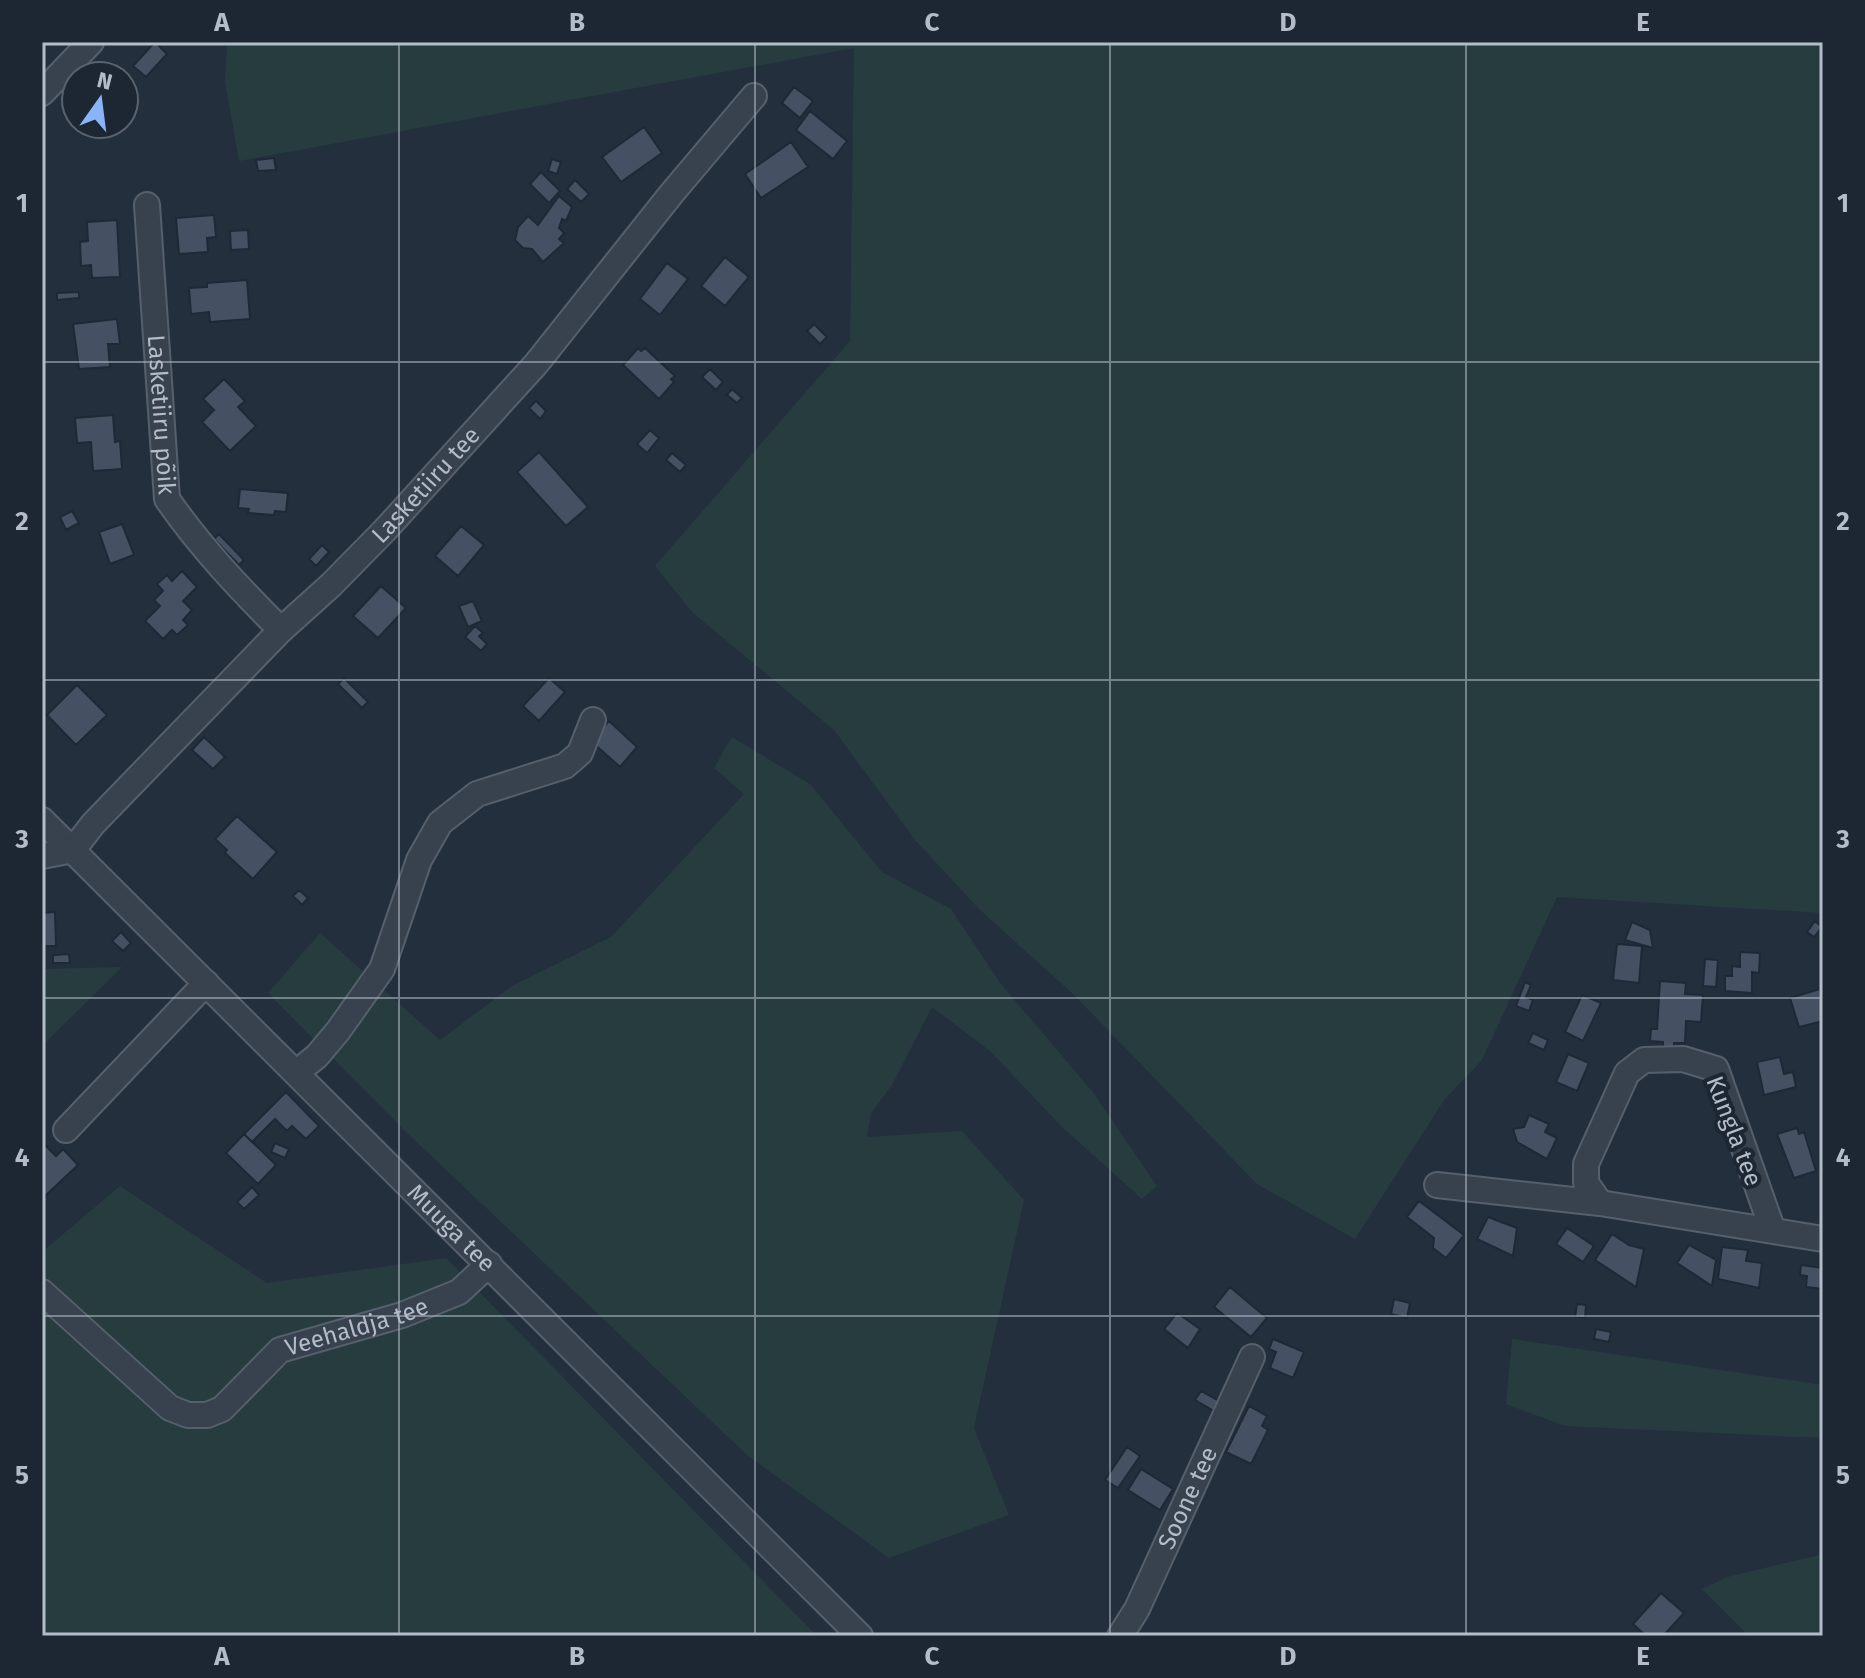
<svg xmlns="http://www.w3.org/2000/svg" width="1865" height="1678" viewBox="0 0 1865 1678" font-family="'Fira Sans',sans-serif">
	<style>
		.green { fill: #263c3f }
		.building { fill: #455162; stroke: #1f2835; stroke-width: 2 }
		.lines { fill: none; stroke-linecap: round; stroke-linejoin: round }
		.minor-casing { stroke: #565f6c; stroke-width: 28 }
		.minor { stroke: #38414e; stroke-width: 24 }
		.grid { fill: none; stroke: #b4bcc9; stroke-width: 2; stroke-opacity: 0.55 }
		.labels { text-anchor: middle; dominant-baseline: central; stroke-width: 8; stroke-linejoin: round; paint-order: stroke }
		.street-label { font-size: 24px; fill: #b4bcc9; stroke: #1d2633 }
		.neatline { fill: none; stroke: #b4bcc9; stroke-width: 3 }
		.grid-label { font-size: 26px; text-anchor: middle; font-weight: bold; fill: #b4bcc9 }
	</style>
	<rect width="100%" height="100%" fill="#242f3e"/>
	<path class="green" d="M227,42h1596v871l-266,-16 -75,163 -38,40 -89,139 -98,-55 -184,-190 -94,-85 -64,-69 -81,-110 -141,-117 -38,-47 195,-225 4,-293 -615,113 -14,-79z
		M732,737l78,47 72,88 69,37 50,75 91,107 65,95 -15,13 -81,-73 -71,-75 -58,-44 -40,78 -21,28 -4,24 95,-6 62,69 -50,228 35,87 -120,43 -142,-103 -341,-323 -138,-139 52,-60 120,107 72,-54 99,-49 133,-143 -30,-26z
		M122,967l-80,79v-77z
		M120,1186l147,97 179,-25 371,378h-775v-384z
		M1512,1339l311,46v53l-258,-12 -59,-22z
		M1823,1554v82h-74l-47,-47 25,-12z"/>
	<path class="building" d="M155,42l12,12 -21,23 -13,-11z
		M794,87l19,14 -13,17 -18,-15z
		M810,111l37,30 -14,18 -37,-29z
		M644,127l18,26 -41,29 -19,-25z
		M791,142l17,25 -47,31 -16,-24z
		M274,158l2,12 -18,1 -2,-11z
		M552,159l9,3 -4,12 -9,-3z
		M541,172l19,19 -11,12 -19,-19z
		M575,180l14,14 -8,8 -14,-13z
		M559,196l13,11 -6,14 -4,-2 -3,9 5,5 -5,6 5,4 -21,19 -11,-13 -9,-1 -8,-8 3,-13 10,-11 10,9z
		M214,215l2,22 -9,1 1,14 -29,2 -3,-36z
		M117,220l3,57 -28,1 -1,-13 -10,1 -1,-24 8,-1 -1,-19z
		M248,230l1,19 -18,1 -1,-19z
		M725,257l24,20 -24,29 -24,-20z
		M667,263l21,16 -28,36 -20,-16z
		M247,280l3,39 -40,3 -1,-10 -18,2 -2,-26 18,-1v-4z
		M79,292v6l-22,2v-7z
		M117,319l3,25h-12l2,23 -31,2 -6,-45z
		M814,324l13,13 -7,7 -13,-13z
		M638,348l3,3 4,-3 30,28 -4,3 3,3 -15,17 -36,-34z
		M710,369l13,13 -7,8 -14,-13z
		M224,379l21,22 -7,6 18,19 -26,25 -28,-29 12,-12 -11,-11z
		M732,389l10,9 -5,5 -10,-8z
		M536,401l10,10 -6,8 -11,-11z
		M113,415l2,27 5,-1 2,28 -29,2 -2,-29 -14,1 -2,-25z
		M650,430l9,8 -12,15 -10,-9z
		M539,452l49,55 -22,19 -49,-54z
		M672,453l14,12 -6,7 -14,-12z
		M240,489l48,4 -2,19 -11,-1 -1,4 -26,-2 1,-4 -11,-1z
		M72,511l7,12 -13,7 -6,-13z
		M122,524l12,31 -24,9 -11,-32z
		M461,526l23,19 -26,31 -23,-20z
		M219,534l25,26 -5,5 -25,-26z
		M322,545l7,7 -13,14 -7,-7z
		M182,571l15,16 -14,14 9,9 -9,10 5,5 -11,10 -5,-5 -9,9 -18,-18 15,-15 -6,-6 9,-9 -6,-7 10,-9 5,6z
		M381,586l25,22 -28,30 -25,-22z
		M473,601l9,20 -14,6 -9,-21z
		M475,626l8,7 -4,3 8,8 -6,7 -16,-14z
		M344,678l24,24 -6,6 -24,-24z
		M549,678l16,14 -26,29 -16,-15z
		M77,685l30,30 -31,30 -29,-30z
		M609,721l28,26 -17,20 -29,-26z
		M204,737l21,20 -12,12 -21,-19z
		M237,816l40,36 -24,27 -28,-26 2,-3 -12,-11z
		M299,890l9,8 -6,7 -9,-9z
		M55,912l1,34h-14v-33z
		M1815,921l7,6 -8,10 -7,-5z
		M1632,922l18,8 3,18 -28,-8z
		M121,932l10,11 -8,8 -11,-10z
		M1617,944l25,2 -3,37 -26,-3z
		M1740,952l20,1 -1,20 -7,-1v21l-27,-2v-15h7v-10l8,1z
		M69,954l1,9h-17v-8z
		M1705,959l13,1 -2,27 -13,-1z
		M1660,981l26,2 -1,11 18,1 -2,27 -15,-1 -1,22h-11v5l-11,-1v-5l-13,-1 1,-12h6z
		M1525,982l6,3 -5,12 7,3 -4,11 -13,-5z
		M1820,989l3,32 -24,6 -9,-29z
		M1582,995l19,8 -18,38 -18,-9z
		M1533,1033l15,7 -4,10 -16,-7z
		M1568,1054l21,9 -12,28 -21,-9z
		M1780,1057l4,17 9,-2 3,15 -32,8 -7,-33z
		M286,1092l33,34 -13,13 -14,-13 -5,5 -12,-12 -23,23 -8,-8z
		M1529,1115l20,9 -4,8 12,6 -10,21 -30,-17 -4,-13 11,-2z
		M1797,1128l2,6 5,-2 12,39 -22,7 -17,-44z
		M244,1134l32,31 -18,19 -32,-31z
		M42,1142l14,14 7,-7 15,16 -33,31 -3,-3z
		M275,1143l14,6 -4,9 -14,-6z
		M252,1187l7,8 -15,14 -7,-7z
		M1419,1201l45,34 -18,23 -13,-10 1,-10 -27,-21z
		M1488,1217l29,11 -4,28 -36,-17z
		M1567,1228l27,18 -11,16 -27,-18z
		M1612,1234l17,11 15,4 -8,38 -41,-27z
		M1689,1245l27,15 -4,26 -35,-23z
		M1722,1247l26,3 -2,11 16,2 -3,25 -41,-9z
		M1801,1265l22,3v21l-17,-2 1,-11 -7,-1z
		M1230,1287l37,31 -16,19 -37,-30z
		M1394,1299l16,4 -3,15 -16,-4z
		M1577,1304l9,1 -1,13 -10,-1z
		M1177,1313l23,16 -12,19 -24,-19z
		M1596,1329l15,3 -2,10 -15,-3z
		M1273,1339l31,13 -11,26 -23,-10 6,-16 -7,-3z
		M1201,1391l18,10 -5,10 -19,-11z
		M1249,1406l18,10 -5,10 6,4 -17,34 -25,-12z
		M1127,1447l13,9 -22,32 -13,-8z
		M1141,1469l32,20 -13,21 -32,-20z
		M1661,1593l23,20 -21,23h-17l-13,-12z"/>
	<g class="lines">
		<g class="minor-casing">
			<g id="minor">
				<path d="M42,93l49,-51"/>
				<path id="s1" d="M147,205l20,294c34,49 73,90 114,131"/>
				<path id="s2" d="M42,820l818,816"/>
				<path id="s3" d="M73,850l20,-26 188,-194 50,-45 54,-55 151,-166 136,-171 82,-97"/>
				<path d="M42,856l31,-6"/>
				<path d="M296,1073l21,-17 21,-25 44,-62 37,-109 21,-37 37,-29 88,-28 15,-13 13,-33"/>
				<path d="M66,1130l140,-147"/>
				<path d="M1437,1185l163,18"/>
				<path d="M1773,1231l-57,-162 -33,-10 -39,1 -17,13 -41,91v19l14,20 223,36"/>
				<path id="s4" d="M42,1292l128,116 18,7h19l15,-6 58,-59 122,-35 57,-23 30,-28"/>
				<path id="s5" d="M1120,1636l17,-27 115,-252"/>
			</g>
		</g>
		<use href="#minor" class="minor"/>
	</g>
	<path class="grid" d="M399,42v1594M755,42v1594M1110,42v1594M1466,42v1594M42,362h1781M42,680h1781M42,998h1781M42,1316h1781"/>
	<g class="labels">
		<g class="street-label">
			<text stroke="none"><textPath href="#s1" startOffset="210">Lasketiiru põik</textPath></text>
			<text stroke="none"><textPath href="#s3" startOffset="508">Lasketiiru tee</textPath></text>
			<text transform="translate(1734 1131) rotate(69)">Kungla tee</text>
			<text stroke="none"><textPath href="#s2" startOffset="578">Muuga tee</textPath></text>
			<text stroke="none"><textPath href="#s4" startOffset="390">Veehaldja tee</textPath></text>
			<text stroke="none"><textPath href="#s5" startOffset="154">Soone tee</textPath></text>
		</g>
	</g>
	<rect width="1865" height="1678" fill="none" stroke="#1d2633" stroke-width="88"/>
	<g transform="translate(100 100) rotate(14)"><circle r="38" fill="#1d2633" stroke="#59626f" stroke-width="2"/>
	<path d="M0-6L14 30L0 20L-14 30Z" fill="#8ab4f8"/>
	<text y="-12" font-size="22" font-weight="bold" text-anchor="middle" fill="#b4bcc9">N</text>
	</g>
	<rect x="44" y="44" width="1777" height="1590" class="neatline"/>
	<g class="grid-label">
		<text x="222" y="31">A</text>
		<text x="577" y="31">B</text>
		<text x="932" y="31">C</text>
		<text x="1288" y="31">D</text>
		<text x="1643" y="31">E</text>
		<text x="22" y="212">1</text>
		<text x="1843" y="212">1</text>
		<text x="22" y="530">2</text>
		<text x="1843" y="530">2</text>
		<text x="22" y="848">3</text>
		<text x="1843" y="848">3</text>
		<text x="22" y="1166">4</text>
		<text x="1843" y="1166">4</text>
		<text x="22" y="1484">5</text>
		<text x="1843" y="1484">5</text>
		<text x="222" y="1665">A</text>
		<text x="577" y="1665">B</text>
		<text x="932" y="1665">C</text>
		<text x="1288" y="1665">D</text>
		<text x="1643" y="1665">E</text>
	</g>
</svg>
